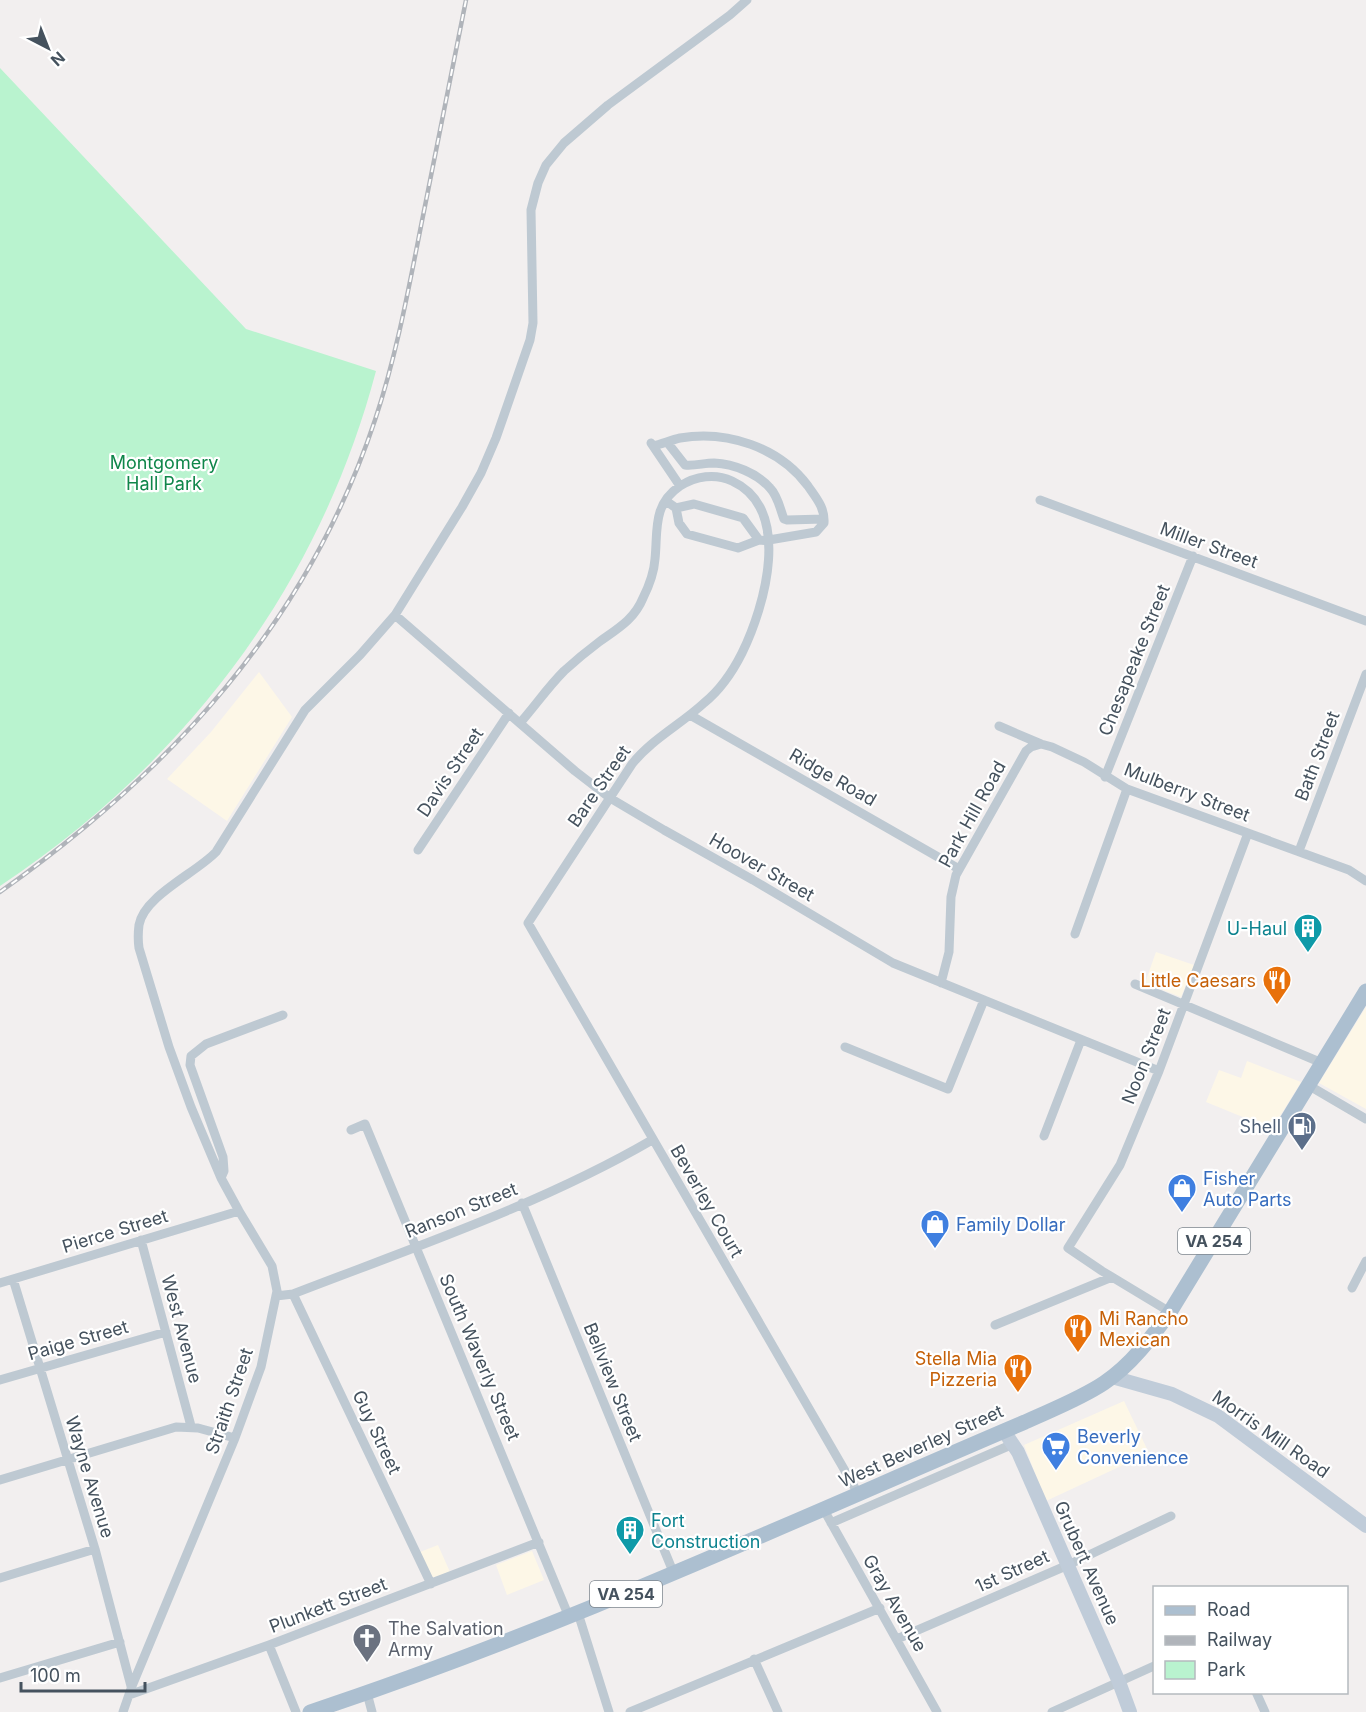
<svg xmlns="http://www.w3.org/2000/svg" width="1366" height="1712" viewBox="0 0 1366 1712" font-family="Inter,sans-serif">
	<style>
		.commercial { fill: #fdf7e7 }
		.green { fill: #b9f3cf }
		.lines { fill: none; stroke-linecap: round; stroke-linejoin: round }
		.street { stroke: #bec9d2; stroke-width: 9 }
		.secondary { stroke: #c0ccd9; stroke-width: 14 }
		.primary { stroke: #acbfd0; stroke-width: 15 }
		.rail-casing { stroke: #b0b4ba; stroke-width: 4.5 }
		.rail { stroke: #fff; stroke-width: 2; stroke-dasharray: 7; stroke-linecap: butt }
		.labels { text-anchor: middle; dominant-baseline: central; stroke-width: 4.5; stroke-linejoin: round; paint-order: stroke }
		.shield { fill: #fff; stroke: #7d868e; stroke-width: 1.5 }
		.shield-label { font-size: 16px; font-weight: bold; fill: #45525e }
		.park-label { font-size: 18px; fill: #0f864a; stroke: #fff }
		.street-label { font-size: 18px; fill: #45525e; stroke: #fff }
		.culture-label { font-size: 18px; fill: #0d838f; stroke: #fff; text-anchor: end }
		.food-label { font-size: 18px; fill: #c56008; stroke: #fff; text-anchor: end }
		.service-label { font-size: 18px; fill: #4e5e75; stroke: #fff; text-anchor: end }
		.shop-label { font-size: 18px; fill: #366cbe; stroke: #fff; text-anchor: start }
		.worship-label { font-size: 18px; fill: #5b616d; stroke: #fff; text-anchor: start }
	</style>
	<rect width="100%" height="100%" fill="#f2efef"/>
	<path class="commercial" d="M259,672l33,45 -65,104 -60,-42 44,-47z
		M1156,952l38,13 -13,32 -36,-14z
		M1366,1007v102l-47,-26z
		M1247,1061l54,21 -29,47 -66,-27 13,-32 22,8z
		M1124,1401l25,52 -103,48 -22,-56z
		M438,1545l12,27 -18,6 -12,-26z
		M532,1551l12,29 -37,15 -11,-30z"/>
	<path class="green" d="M0,68l246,261 130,42c-57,216 -191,392 -376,515z"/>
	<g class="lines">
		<path class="street" d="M667,442l18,23c10,1 19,-2 29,-2 20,1 43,10 56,25 8,8 10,21 14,31l3,1 37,-1
			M651,443l29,43
			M653,446c9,-2 18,-6 27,-8 47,-8 99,9 128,48 9,13 17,22 16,37l-8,9 -47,8
			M1040,500l326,121
			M666,501l10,7 3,15 8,11 51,14 21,-8 10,1
			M676,508l18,-4 49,14 16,22
			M395,615l180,156 35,27 54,32 89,50 140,83 266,108
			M690,715l269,154
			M520,723c15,-17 28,-36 44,-52 11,-10 23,-20 35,-29 18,-13 35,-22 44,-44 6,-12 11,-25 12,-39 3,-28 -3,-54 25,-73 16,-10 35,-13 52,-5 61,28 33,125 10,172 -9,18 -22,37 -38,50 -24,22 -52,36 -72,61l-104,159 331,572
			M999,726l42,18 11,3 32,15 43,27 222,81 17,11
			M1105,777l88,-221
			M418,850l91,-137
			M1299,851l67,-177
			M1075,934l52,-145
			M941,983l8,-31 2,-55 5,-22 70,-124 5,-4 10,-3
			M1135,984l187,79
			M845,1047l103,42 36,-89
			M1308,1085l58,34
			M351,1130l14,-6 204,493
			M1044,1136l37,-96
			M221,1178l3,-7 -1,-14 -33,-92 1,-9 15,-12 77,-29
			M522,1203l152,371
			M141,1240l50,186
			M13,1279l82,270 36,137
			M0,1283l239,-72
			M1352,1288l14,-27
			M293,1294l138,290
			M276,1296l17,-2c119,-46 249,-90 359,-154
			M1170,1312l-68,-41 -34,-23 52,-83 39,-94 89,-238
			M995,1325l117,-48
			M0,1380l166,-48
			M0,1480l176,-53 22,1 37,10
			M824,1510l113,202
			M831,1523l182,-79
			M0,1578l95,-29
			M578,1613l31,99
			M897,1639l171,-74 103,-49
			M269,1645l27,67
			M754,1659l24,53
			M0,1678l120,-36
			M1256,1692l9,20
			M367,1693l5,19
			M129,1695l140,-50 270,-103
			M123,1712l9,-26 103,-248 26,-71 16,-76 -5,-25 -33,-55 -18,-33 -30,-71 -22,-60 -30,-99c-1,-7 -1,-15 0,-23 5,-29 57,-52 77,-73l89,-142 55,-55 35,-40 67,-108 19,-34 15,-35 34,-98 3,-17 -2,-113 7,-27 8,-18 18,-22 44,-38 122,-90 17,-15
			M630,1712l250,-104
			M1052,1712l102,-46"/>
		<path class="secondary" d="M1112,1377l60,17 46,22 148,110
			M1004,1431l14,21 101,230 11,30"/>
		<path class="primary" d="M310,1712c245,-81 478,-189 715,-290 26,-12 55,-23 79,-39 27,-18 47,-45 66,-71l196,-321"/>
		<g class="rail-casing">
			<path id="rail" d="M0,892c171,-121 308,-270 375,-472 21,-63 33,-128 46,-194 15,-75 30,-151 45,-226"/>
		</g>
		<use href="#rail" class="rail"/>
	</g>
	<defs>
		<g id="building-pin" transform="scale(1.5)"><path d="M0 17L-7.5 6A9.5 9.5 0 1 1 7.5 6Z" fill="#0f9aa8" stroke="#fff"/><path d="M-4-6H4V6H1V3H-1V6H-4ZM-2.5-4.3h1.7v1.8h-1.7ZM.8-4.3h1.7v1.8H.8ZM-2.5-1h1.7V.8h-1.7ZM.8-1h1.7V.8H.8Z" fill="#fff"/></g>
		<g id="restaurant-pin" transform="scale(1.5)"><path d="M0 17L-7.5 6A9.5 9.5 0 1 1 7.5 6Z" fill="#e8710a" stroke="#fff"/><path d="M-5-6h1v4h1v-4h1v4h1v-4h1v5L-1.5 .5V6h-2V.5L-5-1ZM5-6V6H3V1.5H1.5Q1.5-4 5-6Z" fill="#fff"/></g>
		<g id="fuel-pin" transform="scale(1.5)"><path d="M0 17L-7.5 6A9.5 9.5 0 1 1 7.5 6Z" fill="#5c6f8a" stroke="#fff"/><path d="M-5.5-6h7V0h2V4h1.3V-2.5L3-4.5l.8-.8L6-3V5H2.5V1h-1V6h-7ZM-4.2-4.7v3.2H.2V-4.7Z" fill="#fff"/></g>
		<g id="shop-pin" transform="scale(1.5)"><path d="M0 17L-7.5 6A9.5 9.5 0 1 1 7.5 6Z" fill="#3f7fe0" stroke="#fff"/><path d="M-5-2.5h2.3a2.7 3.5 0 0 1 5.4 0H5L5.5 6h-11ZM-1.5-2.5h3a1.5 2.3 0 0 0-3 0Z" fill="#fff"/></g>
		<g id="supermarket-pin" transform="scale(1.5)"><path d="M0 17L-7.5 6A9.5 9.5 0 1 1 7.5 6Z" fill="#3f7fe0" stroke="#fff"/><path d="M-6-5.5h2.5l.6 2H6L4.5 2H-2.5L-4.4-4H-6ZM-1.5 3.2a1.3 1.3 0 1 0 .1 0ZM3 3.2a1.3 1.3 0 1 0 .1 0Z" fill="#fff"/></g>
		<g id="church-pin" transform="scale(1.5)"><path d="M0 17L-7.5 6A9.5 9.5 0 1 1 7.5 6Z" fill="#6b7280" stroke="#fff"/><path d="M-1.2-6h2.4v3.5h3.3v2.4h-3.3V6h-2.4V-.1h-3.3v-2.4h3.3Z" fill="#fff"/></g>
	</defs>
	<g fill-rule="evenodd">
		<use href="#building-pin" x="1308" y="928"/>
		<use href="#restaurant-pin" x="1277" y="980"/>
		<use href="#fuel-pin" x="1302" y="1126"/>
		<use href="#shop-pin" x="1182" y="1188"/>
		<use href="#shop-pin" x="935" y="1224"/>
		<use href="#restaurant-pin" x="1078" y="1328"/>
		<use href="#restaurant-pin" x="1018" y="1368"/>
		<use href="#supermarket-pin" x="1056" y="1446"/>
		<use href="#building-pin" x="630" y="1530"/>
		<use href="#church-pin" x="367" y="1638"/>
	</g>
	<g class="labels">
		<g class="shield">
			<rect x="1178" y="1228" width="72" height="26" rx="4.5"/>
			<rect x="590" y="1581" width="72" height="26" rx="4.5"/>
		</g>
		<g class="shield-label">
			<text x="1214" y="1241">VA 254</text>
			<text x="626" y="1594">VA 254</text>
		</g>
		<g class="park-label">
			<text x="164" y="462">Montgomery<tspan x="164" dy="21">Hall Park</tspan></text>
		</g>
		<g class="street-label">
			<text transform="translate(1209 545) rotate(20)">Miller Street</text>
			<text transform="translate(1134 660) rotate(-68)">Chesapeake Street</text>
			<text transform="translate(1317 756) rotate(-69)">Bath Street</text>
			<text transform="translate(450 772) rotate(-56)">Davis Street</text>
			<text transform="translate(833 777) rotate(30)">Ridge Road</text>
			<text transform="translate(599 786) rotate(-55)">Bare Street</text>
			<text transform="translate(1187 792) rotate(21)">Mulberry Street</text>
			<text transform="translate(972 814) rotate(-61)">Park Hill Road</text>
			<text transform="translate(762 867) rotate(30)">Hoover Street</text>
			<text transform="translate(1146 1056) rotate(-68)">Noon Street</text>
			<text transform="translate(707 1201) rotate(60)">Beverley Court</text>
			<text transform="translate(461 1210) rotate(-22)">Ranson Street</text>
			<text transform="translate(115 1231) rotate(-17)">Pierce Street</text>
			<text transform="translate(182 1329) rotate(75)">West Avenue</text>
			<text transform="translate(78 1340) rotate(-16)">Paige Street</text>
			<text transform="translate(480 1357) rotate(67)">South Waverly Street</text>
			<text transform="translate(613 1382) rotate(68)">Bellview Street</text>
			<text transform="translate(229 1401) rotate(-71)">Straith Street</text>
			<text transform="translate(377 1432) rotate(65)">Guy Street</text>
			<text transform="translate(1271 1434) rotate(35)">Morris Mill Road</text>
			<text transform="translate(921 1446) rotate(-24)">West Beverley Street</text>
			<text transform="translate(90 1477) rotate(73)">Wayne Avenue</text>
			<text transform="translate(1087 1563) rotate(66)">Grubert Avenue</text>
			<text transform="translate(1012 1571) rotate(-24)">1st Street</text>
			<text transform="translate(895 1603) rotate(60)">Gray Avenue</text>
			<text transform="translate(328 1605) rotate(-21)">Plunkett Street</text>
		</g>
		<g class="culture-label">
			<text x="1287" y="928">U-Haul</text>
			<text x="651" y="1520" text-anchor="start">Fort<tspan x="651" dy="21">Construction</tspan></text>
		</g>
		<g class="food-label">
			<text x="1256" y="980">Little Caesars</text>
			<text x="1099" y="1318" text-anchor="start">Mi Rancho<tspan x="1099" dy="21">Mexican</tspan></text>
			<text x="997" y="1358">Stella Mia<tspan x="997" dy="21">Pizzeria</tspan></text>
		</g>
		<g class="service-label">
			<text x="1281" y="1126">Shell</text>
		</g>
		<g class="shop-label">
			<text x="1203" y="1178">Fisher<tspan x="1203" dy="21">Auto Parts</tspan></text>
			<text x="956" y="1224">Family Dollar</text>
			<text x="1077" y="1436">Beverly<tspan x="1077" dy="21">Convenience</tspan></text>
		</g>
		<g class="worship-label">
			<text x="388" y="1628">The Salvation<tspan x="388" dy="21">Army</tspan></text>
		</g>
	</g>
	<rect x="1153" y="1586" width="195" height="108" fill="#ffffff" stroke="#b5babf" stroke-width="1.5"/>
	<rect x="1165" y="1606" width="30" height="9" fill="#acbfd0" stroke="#b5babf" stroke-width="1.5"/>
	<text x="1207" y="1616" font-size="18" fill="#45525e">Road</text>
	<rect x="1165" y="1636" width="30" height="9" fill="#b0b4ba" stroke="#b5babf" stroke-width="1.5"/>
	<text x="1207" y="1646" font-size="18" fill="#45525e">Railway</text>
	<rect x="1165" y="1661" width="30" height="18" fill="#b9f3cf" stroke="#b5babf" stroke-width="1.5"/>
	<text x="1207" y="1676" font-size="18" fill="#45525e">Park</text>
	<g transform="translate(48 48) rotate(138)" stroke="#ffffff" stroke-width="4.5" paint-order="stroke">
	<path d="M0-4.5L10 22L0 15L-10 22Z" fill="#45525e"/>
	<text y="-9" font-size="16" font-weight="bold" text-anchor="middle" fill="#45525e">N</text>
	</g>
	<path d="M21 1682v9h124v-9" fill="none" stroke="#45525e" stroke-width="3"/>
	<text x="30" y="1682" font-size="18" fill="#45525e" stroke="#ffffff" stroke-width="4.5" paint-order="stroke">100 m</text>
</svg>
